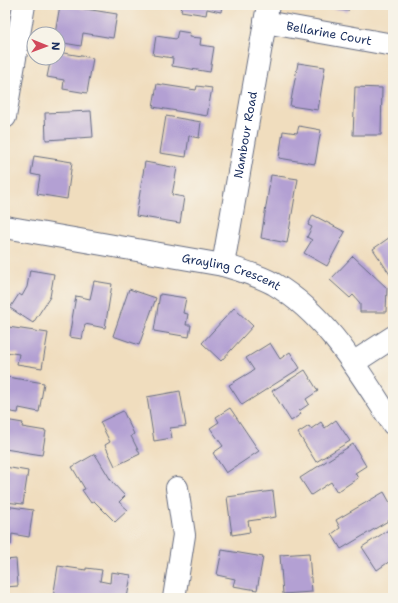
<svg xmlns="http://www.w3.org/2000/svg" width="398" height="603" viewBox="0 0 398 603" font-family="'Shantell Sans',sans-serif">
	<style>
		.building { fill: #b3a0d3 }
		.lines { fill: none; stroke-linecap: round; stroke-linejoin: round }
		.street-casing { stroke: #666c80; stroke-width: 24 }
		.street { stroke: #fff; stroke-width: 22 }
		.labels { text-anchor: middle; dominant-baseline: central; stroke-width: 3.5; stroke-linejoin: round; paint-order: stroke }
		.street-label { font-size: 12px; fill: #1b2f5e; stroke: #f7f3e8 }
	</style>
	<rect width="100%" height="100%" fill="#f7f3e8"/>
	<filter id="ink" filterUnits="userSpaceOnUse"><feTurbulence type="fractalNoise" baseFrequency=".025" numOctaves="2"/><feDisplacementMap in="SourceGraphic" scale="8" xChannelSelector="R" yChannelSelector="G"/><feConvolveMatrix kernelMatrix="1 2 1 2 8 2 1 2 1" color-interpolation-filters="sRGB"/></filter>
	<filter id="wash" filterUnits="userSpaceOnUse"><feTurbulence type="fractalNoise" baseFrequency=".012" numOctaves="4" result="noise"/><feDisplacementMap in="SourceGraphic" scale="16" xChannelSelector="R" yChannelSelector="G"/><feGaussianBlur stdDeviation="0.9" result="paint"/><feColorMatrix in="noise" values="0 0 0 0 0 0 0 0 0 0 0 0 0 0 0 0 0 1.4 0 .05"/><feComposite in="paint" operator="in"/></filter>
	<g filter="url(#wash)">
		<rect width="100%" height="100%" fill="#f0ddbe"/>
		<g id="blocks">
			<path class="building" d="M60,5l57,9 -4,24 -30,-5 -2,13 -23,-4v-8h-3z
				M182,5h40l-1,7 -14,-3 -1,6 -25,-4z
				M323,5h26l-1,6 -25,-4z
				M178,31l12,2 -1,4 12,1 -1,7 14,2 -4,25 -38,-6 1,-8 -20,-3 3,-19 20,3z
				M58,52l35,6 -6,35 -24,-4 1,-9 -17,-3 4,-19h7z
				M298,63l27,4 -7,43 -28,-4z
				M157,84l39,6 1,-4 15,2 -5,28 -54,-9z
				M355,87l27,1 -1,47h-28z
				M91,111l2,26 -47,3 -1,-27z
				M166,116l35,6 -2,16 -10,-2 -3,21 -26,-4z
				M299,126l22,4 -6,34 -36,-6 4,-27 14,2z
				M34,156l38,6 -5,37 -30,-5 3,-18 -9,-2z
				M145,162l32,6 -5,27 12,2 -4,26 -44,-7z
				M271,175l27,4 -11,64 -26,-5z
				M313,215l32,17 -18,34 -23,-13 8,-13 -5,-3 5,-10 -4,-2z
				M393,235v44l-20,-30z
				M353,256l34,32 -1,24h-26v-9l-7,-8 -3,3 -20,-18z
				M30,270l24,4 -4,23 -17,26 -23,-15 9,-14 3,2 5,-9z
				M94,281l18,3 -7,44 -20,-4 -3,15 -13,-2 7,-41 14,3z
				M129,289l27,9 -17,47 -26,-9z
				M160,294l26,4 -3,15 5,1 -2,11h5l-2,12 -35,-6z
				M234,308l19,18 -32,35 -19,-18z
				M8,327l40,6 -6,35 -25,-4 2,-10 -14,-2z
				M270,343l10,16 10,-7 10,16 -58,37 -13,-20 25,-15 -8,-12z
				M305,370l13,21 -12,8 3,5 -10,7 2,3 -10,7 -19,-30z
				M7,377l37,6 -5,29 -20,-4 -1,5 -13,-2z
				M180,391l6,35 -16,2 2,10 -18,3 -7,-44z
				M230,408l29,43 -33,22 -13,-20 10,-7 -13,-18 9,-6 -3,-5z
				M123,411l11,23 -3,2 9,18 -25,12 -10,-21 5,-3 -10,-20z
				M5,420l18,3 -1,4 24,4 -4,24 -37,-6z
				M336,420l14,21 -34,21 -18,-29 11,-7 2,3 10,-7 4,6z
				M353,444l13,22 -11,7 3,5 -21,14 -6,-10 -20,13 -11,-17z
				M95,454l17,28 13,14 -6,6 9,8 -13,12 -21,-21 -3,2 -9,-13 3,-1 -13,-22z
				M5,467l23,4 -5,33 -18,-2z
				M273,491l3,26 -28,4 2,11 -18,3 -5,-38z
				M384,492l9,16v10l-52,31 -9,-15 8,-6 -4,-8z
				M5,506l28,4 -4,27 -17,-3 -1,11 -6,-1z
				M393,527v32l-16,11 -15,-23z
				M222,550l41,7 -6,33 -24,-4 2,-7 -18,-4z
				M309,553l3,39 -29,2 -3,-39z
				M16,559l2,27 -13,1v-27z
				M58,566l28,4v-2l16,2 -2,11 10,2 1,-11 20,3 -4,23h-74z"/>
		</g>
	</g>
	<g filter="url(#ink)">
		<use href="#blocks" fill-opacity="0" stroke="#666c80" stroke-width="1"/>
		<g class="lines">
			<g class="street-casing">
				<g id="street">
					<path id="s1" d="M265,22l128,23"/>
					<path d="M5,117l19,-112"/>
					<path id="s2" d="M5,227l218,38c17,5 35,10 51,19 54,32 85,88 119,140"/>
					<path id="s3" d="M223,265l45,-260"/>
					<path d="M353,363l40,-26"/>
					<path d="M174,598l10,-63 -7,-47"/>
				</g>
			</g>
			<use href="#street" class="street"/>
		</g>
	</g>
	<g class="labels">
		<g class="street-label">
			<text stroke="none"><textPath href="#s1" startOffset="65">Bellarine Court</textPath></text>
			<text stroke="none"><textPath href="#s3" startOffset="132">Nambour Road</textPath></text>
			<text stroke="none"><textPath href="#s2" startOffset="231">Grayling Crescent</textPath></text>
		</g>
	</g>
	<rect width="398" height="603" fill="none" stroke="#f7f3e8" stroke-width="20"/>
	<g transform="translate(46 46) rotate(91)"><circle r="19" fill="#f7f3e8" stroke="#9fa5b1"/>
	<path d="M0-3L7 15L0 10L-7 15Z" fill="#d1495b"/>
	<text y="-6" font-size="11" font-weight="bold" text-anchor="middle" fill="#1b2f5e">N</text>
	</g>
</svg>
